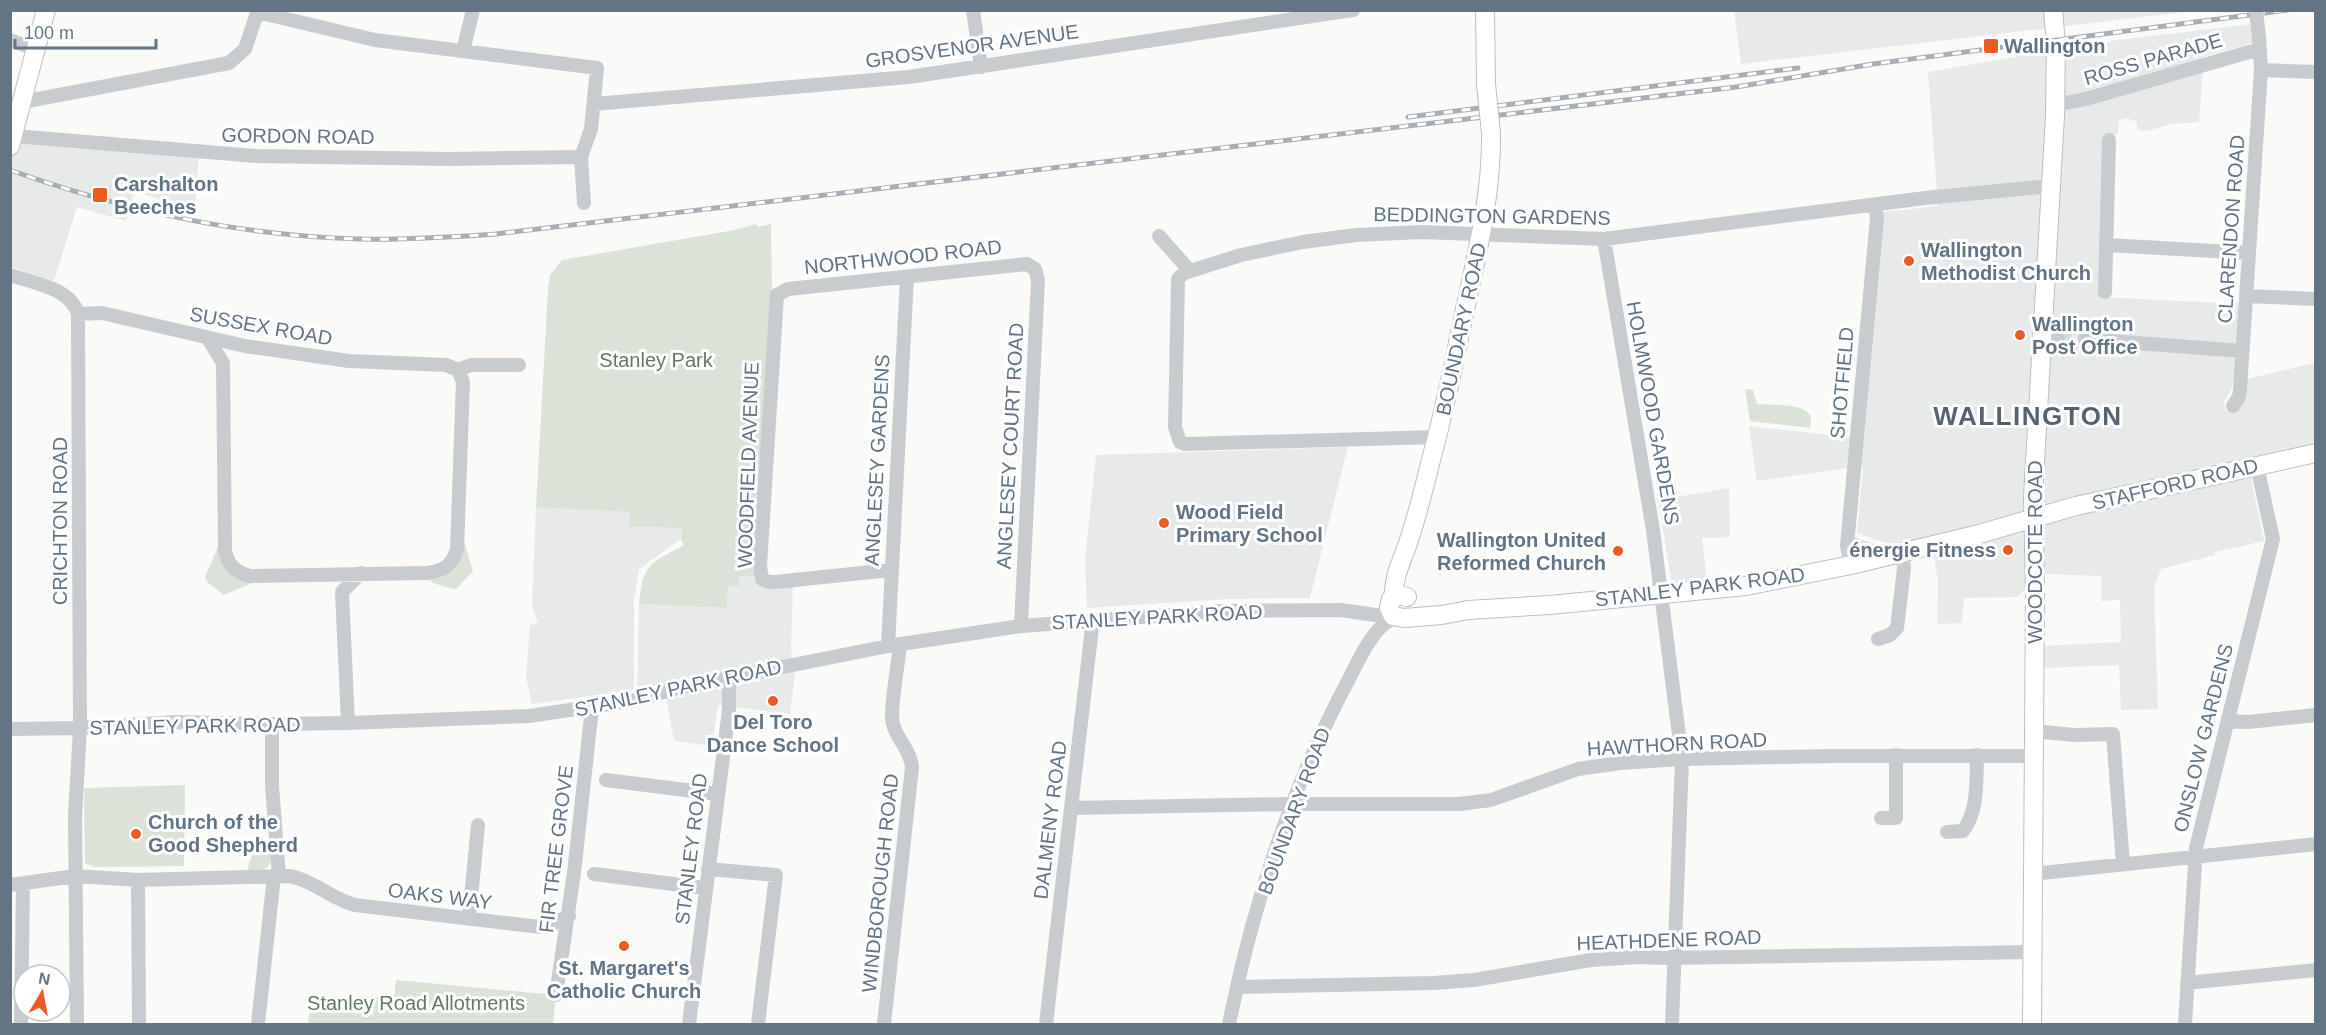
<svg xmlns="http://www.w3.org/2000/svg" width="2326" height="1035" viewBox="0 0 2326 1035" font-family="Helvetica,sans-serif">
	<style>
		.built { fill: #e8e9e9 }
		.green { fill: #dbe2d8 }
		.lines { fill: none; stroke-linecap: round; stroke-linejoin: round }
		.minor-tunnel { stroke: #d4d9db; stroke-width: 14; stroke-dasharray: 14 7; stroke-linecap: butt }
		.major-casing { stroke: #bbbfc3; stroke-width: 20 }
		.minor { stroke: #c8cccf; stroke-width: 14 }
		.major { stroke: #fff; stroke-width: 18 }
		.rail-casing { stroke: #a8aeb4; stroke-width: 5 }
		.rail { stroke: #fff; stroke-width: 3; stroke-dasharray: 9; stroke-linecap: butt }
		.major-bridge-casing { stroke: #bbbfc3; stroke-width: 20; stroke-linecap: butt }
		.minor-bridge { stroke: #c8cccf; stroke-width: 14 }
		.major-bridge { stroke: #fff; stroke-width: 18 }
		.poi-dot { fill: #ec5b25; stroke: #fff; stroke-width: 2 }
		.labels { text-anchor: middle; dominant-baseline: central; stroke-width: 6; stroke-linejoin: round; paint-order: stroke }
		.street-label { font-size: 20px; fill: #637584; stroke: #fff }
		.poi-label { font-size: 20px; font-weight: bold; fill: #637584; stroke: #fff; text-anchor: start }
		.park-label { font-size: 20px; fill: #667b63; stroke: #fff }
		.district-label { font-size: 26px; font-weight: bold; letter-spacing: 1.5px; fill: #56636f; stroke: #fff }
	</style>
	<rect width="100%" height="100%" fill="#fafaf8"/>
	<path class="built" d="M1734,10l459,1 -452,53z
		M2254,24l-2,19 -48,13 -5,66 -26,2 -27,7 -8,-1 -2,-10 -6,1 -1,-3 -10,2 -1,14 -13,4 -4,159 140,7 -6,71 -5,17 -6,10 2,11 16,-33 73,-17v82l-59,11 -5,22 13,63 -49,11v3l-54,14 -7,19 4,121 -37,1 -2,-45 -79,3v-22l81,-4 -1,-42 -19,1 1,-25 -61,-2 -24,23 -53,1 -2,25 -25,1 1,-43 -4,-25 -16,-15 -15,4 -14,-1 -32,-11 6,-67 -106,15 -8,-55 100,11 15,-1 19,-224 55,-6 -10,-134 104,-18 8,-11 27,-3 1,13 48,-13z
		M16,139l183,15 -4,54 -18,-3 -43,-14 -8,30 -49,-14 -23,74 -43,-14 -1,-112z
		M1348,447l-38,151 -81,1 -142,9 -2,-49 11,-104z
		M1729,488l1,49 -28,1 5,42 -35,4 -14,-84z
		M536,506l94,6v15l52,1 -1,11 -42,30 -5,32v89l-102,14 -6,-26 4,-53 8,-2 -6,-17z
		M739,576h21l33,5 -2,69 4,22 -5,42 -72,-9 -6,41 -38,-5 -9,-52 -27,6 -1,-3 2,-88 88,4 1,-22z"/>
	<path class="green" d="M756,224l2,3 13,-3 1,69 -12,283h-21v10h-11l-1,22 -88,-4c4,-41 11,-40 45,-59l-3,-5 1,-12 -52,-1v-15l-94,-5 12,-218 2,-14 12,-15 173,-30z
		M1745,389l8,1 4,14c14,1 51,-1 54,14 0,3 -1,6 -1,10l-60,-7z
		M1854,537l29,10 1,2 -20,3 -8,-6z
		M464,541l9,30 -17,18c-13,-2 -25,-6 -35,-14h9z
		M223,543l29,40 -28,12 -17,-13 -2,-5 13,-30z
		M185,785l-1,81 -90,1 -9,-4 -1,-75z
		M271,844c2,21 0,27 -23,27 1,-15 8,-24 23,-27z
		M396,980l160,15 -3,29h-245l2,-16 63,7 2,-18 19,1z"/>
	<g class="lines">
		<path class="minor-tunnel" d="M2058,339h27"/>
		<g class="major-casing">
			<path id="major" d="M1485,10l1,74
				M10,146l36,-136
				M1394,597c-1,-22 9,-37 15,-57 9,-27 16,-56 23,-84 13,-47 22,-95 32,-142 13,-60 28,-120 27,-181
				M1407,597l-7,-2 -9,4 -2,9 4,8 11,2 38,-3 26,-5 82,-5 196,-19 105,-21 128,-31 97,-28 240,-53
				M2032,1024l3,-431 -2,-96 22,-381 1,-72 -3,-34"/>
		</g>
		<path class="minor" d="M973,10l8,57
			M257,12l118,28 222,28 -6,61 -10,28 3,46
			M10,40l25,9
			M463,51l10,-41
			M2261,70l55,2
			M22,102l207,-39 16,-14 13,-39
			M594,104l315,-27 444,-67
			M2055,105l31,-6 163,-47 7,-1 4,3
			M14,136l242,20 193,3 132,-2
			M1159,236l31,35
			M1604,239l49,291 29,229 -10,265
			M2107,245l142,8
			M10,275c23,8 61,13 68,39l24,-1 143,33 104,15 97,4 12,5 13,-5h48
			M2105,292l4,-152
			M2246,296l70,3
			M2042,339h16
			M2085,339l157,12
			M209,340l14,23 2,187c3,15 10,22 25,26l176,-3c17,-2 26,-7 31,-24l6,-167 -5,-12
			M2233,406l6,-9 1,-8 21,-319 -2,-32
			M1437,437l-252,7 -5,-2 -5,-15 3,-148 6,-6 57,-18 62,-13 53,-7 66,-3 182,7 321,-41 126,-12
			M1851,565l-4,-19 30,-328 -2,-13
			M891,570l-116,12h-6l-7,-3 -2,-13 17,-271 11,-6 239,-25 8,5 3,11 -17,346
			M1878,639l12,-4 7,-7 7,-60 -2,-15
			M888,646l19,-369
			M2228,721l20,1 68,-7
			M348,723l-6,-131 19,-19
			M272,724v62l7,90
			M10,729l70,-1 95,-6 97,2 76,-1 181,-7 108,-16 36,-11 215,-43 133,-20 200,-15 120,-1 34,5h10l5,-2
			M2034,731l40,4 39,-1 10,130
			M606,780l111,14
			M1071,808l221,-4h167l32,-4 87,-31 42,-6 62,-4 153,-3h199
			M1881,818h15v-63
			M1947,832l16,-1c16,-21 13,-52 14,-76
			M708,869l68,6 -18,149
			M594,874l111,14
			M2032,874l284,-30
			M138,880l1,144
			M10,885l65,-9 63,4 150,-4c24,3 43,23 67,29l185,22 11,-2 18,-9
			M469,919l9,-94
			M2187,983l129,-13
			M1237,987l197,-4 40,-3 117,-20 48,-3 30,1 363,-6
			M556,995l18,-122 18,-165
			M21,1024l2,-140
			M77,1024l-2,-208 5,-88 -2,-414
			M258,1024l16,-148
			M689,1024l40,-314v-32
			M884,1024l28,-257c-2,-18 -15,-27 -19,-43 -4,-13 6,-63 7,-80
			M1046,1024l47,-405
			M1229,1024c24,-120 63,-239 121,-347 9,-18 25,-54 46,-59
			M2185,1024l11,-176 77,-309 -16,-73"/>
		<use href="#major" class="major"/>
		<g class="rail-casing">
			<path id="rail" d="M1408,117l390,-49
				M10,170c112,40 231,66 349,69 46,1 91,-2 137,-5l1240,-147 137,-23 415,-54"/>
		</g>
		<use href="#rail" class="rail"/>
		<g class="major-bridge-casing">
			<path id="major-bridge" d="M1486,84l5,49"/>
		</g>
		<path class="minor-bridge" d="M2256,10l3,28"/>
		<use href="#major-bridge" class="major-bridge"/>
	</g>
	<g class="poi-dot">
		<rect x="1983" y="38" width="16" height="16" rx="3"/>
		<rect x="92" y="187" width="16" height="16" rx="3"/>
		<circle cx="1909" cy="261" r="6"/>
		<circle cx="2020" cy="335" r="6"/>
		<circle cx="1164" cy="523" r="6"/>
		<circle cx="2008" cy="550" r="6"/>
		<circle cx="1618" cy="551" r="6"/>
		<circle cx="773" cy="701" r="6"/>
		<circle cx="136" cy="834" r="6"/>
		<circle cx="624" cy="946" r="6"/>
	</g>
	<g class="labels">
		<g class="street-label">
			<text transform="translate(972 46) rotate(-8)">GROSVENOR AVENUE</text>
			<text transform="translate(2153 59) rotate(-16)">ROSS PARADE</text>
			<text transform="translate(298 136) rotate(1)">GORDON ROAD</text>
			<text transform="translate(1492 216) rotate(1)">BEDDINGTON GARDENS</text>
			<text transform="translate(2231 229) rotate(-86)">CLARENDON ROAD</text>
			<text transform="translate(903 257) rotate(-6)">NORTHWOOD ROAD</text>
			<text transform="translate(261 326) rotate(10)">SUSSEX ROAD</text>
			<text transform="translate(1461 329) rotate(-78)">BOUNDARY ROAD</text>
			<text transform="translate(1842 383) rotate(-85)">SHOTFIELD</text>
			<text transform="translate(1653 413) rotate(80)">HOLMWOOD GARDENS</text>
			<text transform="translate(1010 446) rotate(-87)">ANGLESEY COURT ROAD</text>
			<text transform="translate(877 460) rotate(-87)">ANGLESEY GARDENS</text>
			<text transform="translate(748 465) rotate(-88)">WOODFIELD AVENUE</text>
			<text transform="translate(2175 484) rotate(-13)">STAFFORD ROAD</text>
			<text transform="translate(60 521) rotate(-90)">CRICHTON ROAD</text>
			<text transform="translate(2035 552) rotate(-90)">WOODCOTE ROAD</text>
			<text transform="translate(1700 587) rotate(-7)">STANLEY PARK ROAD</text>
			<text transform="translate(1157 617) rotate(-3)">STANLEY PARK ROAD</text>
			<text transform="translate(678 688) rotate(-12)">STANLEY PARK ROAD</text>
			<text transform="translate(195 726) rotate(-1)">STANLEY PARK ROAD</text>
			<text transform="translate(2203 738) rotate(-76)">ONSLOW GARDENS</text>
			<text transform="translate(1677 744) rotate(-3)">HAWTHORN ROAD</text>
			<text transform="translate(1294 811) rotate(-70)">BOUNDARY ROAD</text>
			<text transform="translate(1050 820) rotate(-83)">DALMENY ROAD</text>
			<text transform="translate(556 849) rotate(-83)">FIR TREE GROVE</text>
			<text transform="translate(691 849) rotate(-83)">STANLEY ROAD</text>
			<text transform="translate(880 883) rotate(-84)">WINDBOROUGH ROAD</text>
			<text transform="translate(440 896) rotate(7)">OAKS WAY</text>
			<text transform="translate(1669 940) rotate(-2)">HEATHDENE ROAD</text>
		</g>
		<g class="poi-label">
			<text x="2004" y="46">Wallington</text>
			<text x="114" y="184">Carshalton<tspan x="114" dy="23">Beeches</tspan></text>
			<text x="1921" y="250">Wallington<tspan x="1921" dy="23">Methodist Church</tspan></text>
			<text x="2032" y="324">Wallington<tspan x="2032" dy="23">Post Office</tspan></text>
			<text x="1176" y="512">Wood Field<tspan x="1176" dy="23">Primary School</tspan></text>
			<text x="1606" y="540" text-anchor="end">Wallington United<tspan x="1606" dy="23">Reformed Church</tspan></text>
			<text x="1996" y="550" text-anchor="end">énergie Fitness</text>
			<text x="773" y="722" text-anchor="middle">Del Toro<tspan x="773" dy="23">Dance School</tspan></text>
			<text x="148" y="822">Church of the<tspan x="148" dy="23">Good Shepherd</tspan></text>
			<text x="624" y="968" text-anchor="middle">St. Margaret's<tspan x="624" dy="23">Catholic Church</tspan></text>
		</g>
		<g class="park-label">
			<text x="656" y="360">Stanley Park</text>
			<text x="416" y="1003">Stanley Road Allotments</text>
		</g>
		<g class="district-label">
			<text x="2028" y="416">WALLINGTON</text>
		</g>
	</g>
	<rect width="2326" height="1035" fill="none" stroke="#637584" stroke-width="24"/>
	<g transform="translate(42 993) rotate(10)"><circle r="28" fill="#ffffff" stroke="#c1c8ce" stroke-width="1.5"/>
	<path d="M0-4.5L10 22L0 15L-10 22Z" fill="#ec5b25"/>
	<text y="-9" font-size="16" font-weight="bold" text-anchor="middle" fill="#637584">N</text>
	</g>
	<path d="M15 39v9h141v-9" fill="none" stroke="#637584" stroke-width="3"/>
	<text x="24" y="39" font-size="18" fill="#637584" stroke="#ffffff" stroke-width="4.5" paint-order="stroke">100 m</text>
</svg>
